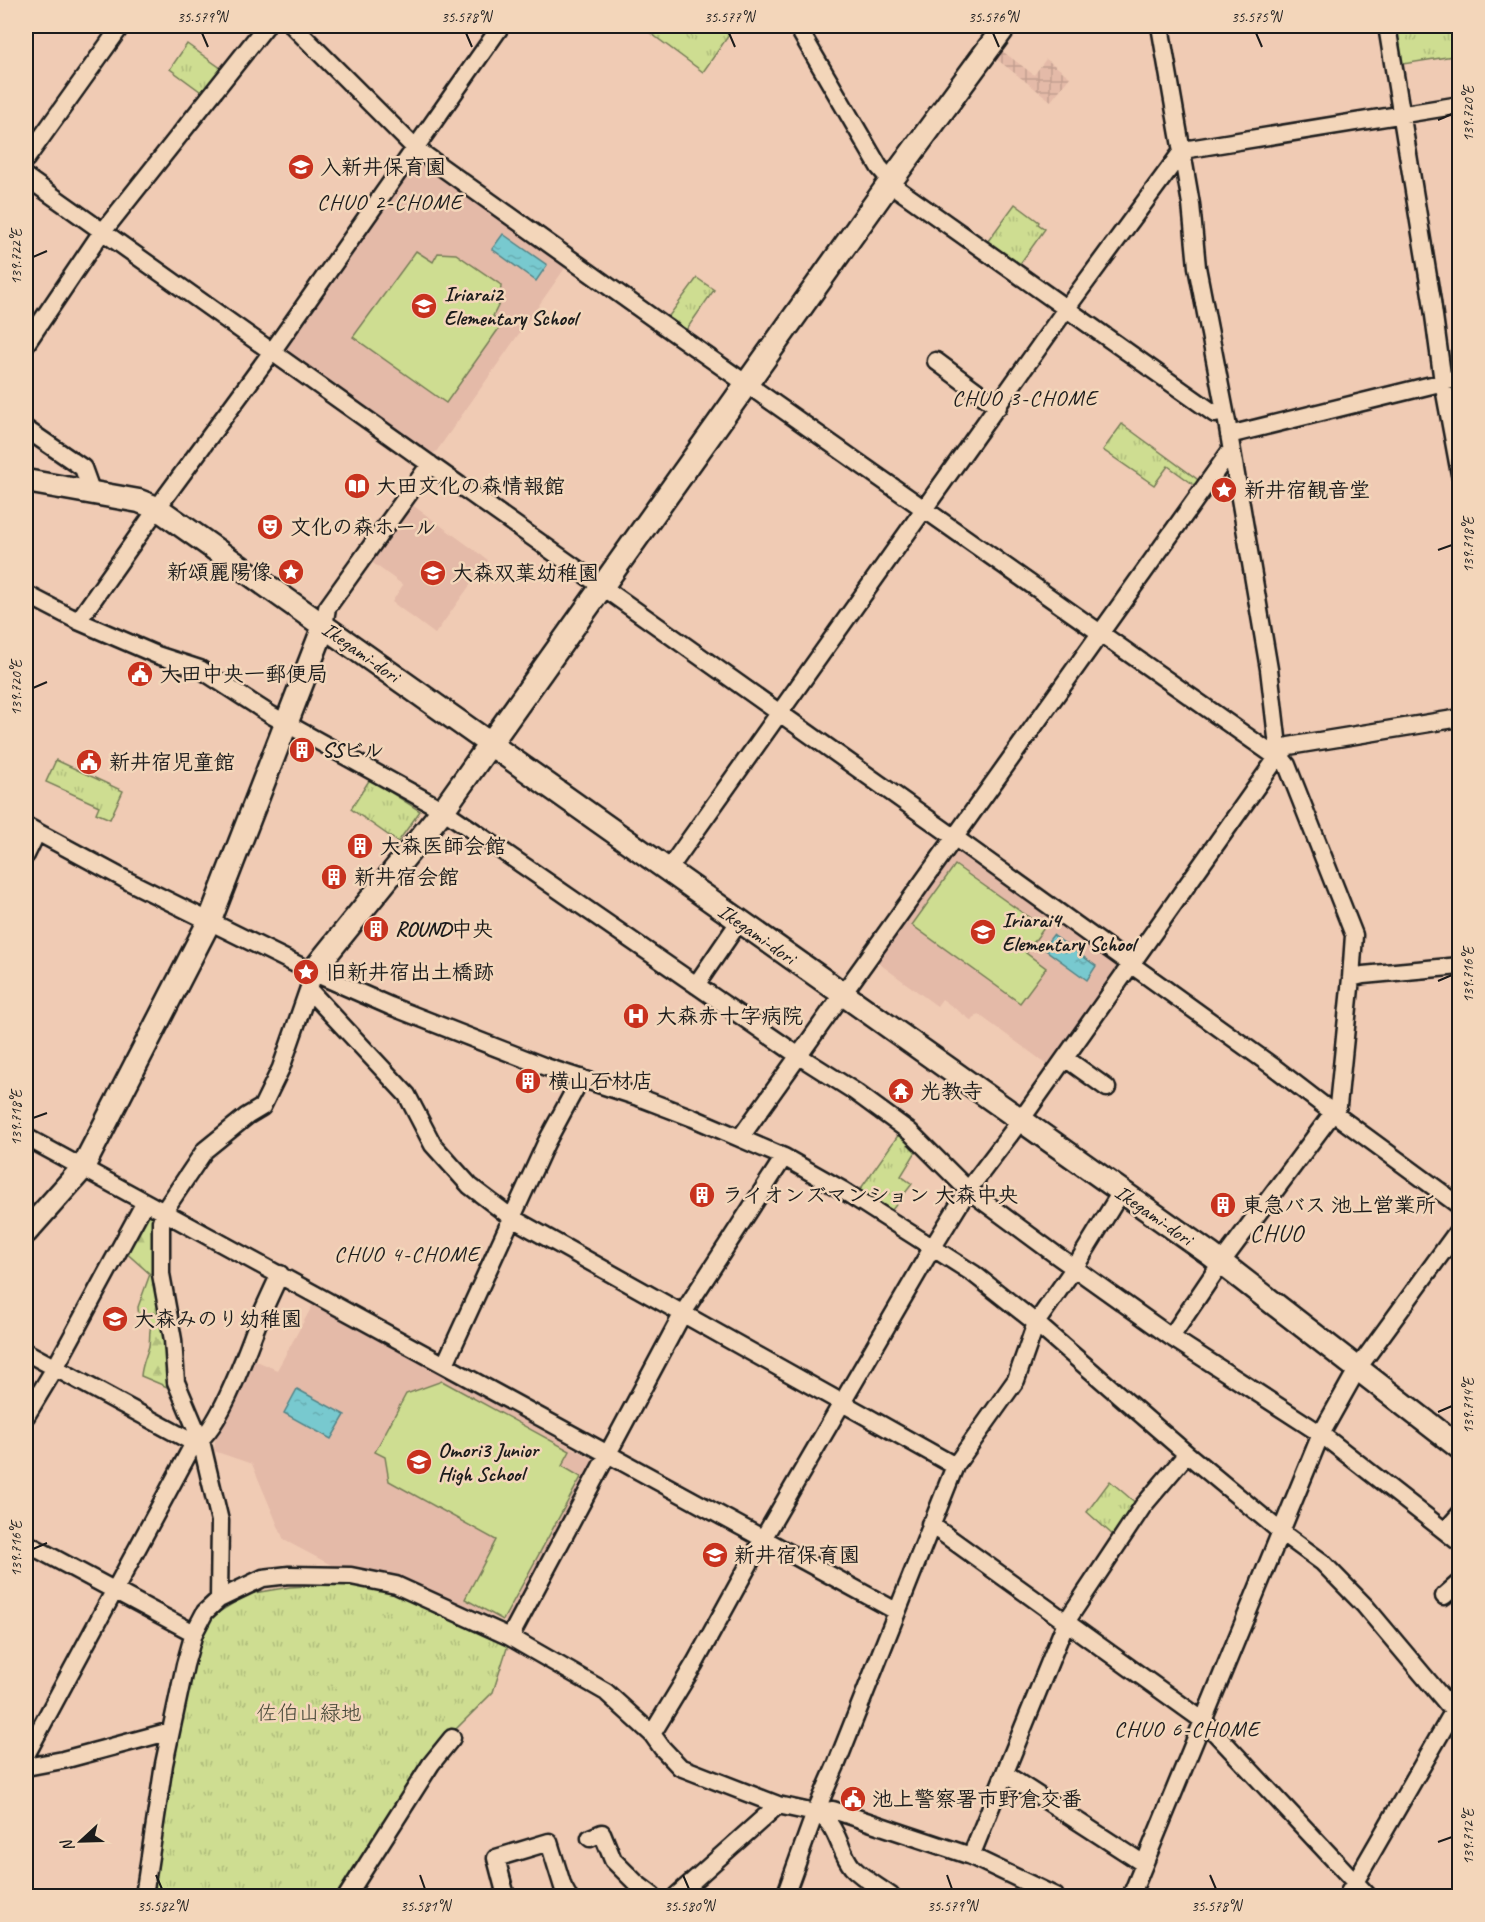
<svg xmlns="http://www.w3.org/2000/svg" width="1485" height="1922" viewBox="0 0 1485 1922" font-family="Caveat,'Klee One',sans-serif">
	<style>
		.built { fill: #e4baa8 }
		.industrial { fill: url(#industrial-grid) }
		.grass { fill: #cedd91; stroke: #757c56; stroke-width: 1.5 }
		.forest { fill: url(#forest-firs); stroke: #757c56; stroke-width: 1.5 }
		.park { fill: url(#park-tufts); stroke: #757c56; stroke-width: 1.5 }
		.water { fill: url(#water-ripples); stroke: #538487; stroke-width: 1.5 }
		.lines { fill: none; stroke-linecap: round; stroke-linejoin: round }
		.street-casing { stroke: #1c1c1c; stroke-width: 21 }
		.secondary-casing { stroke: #1c1c1c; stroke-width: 27 }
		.street { stroke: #f3d6ba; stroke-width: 16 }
		.secondary { stroke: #f3d6ba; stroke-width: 22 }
		.ticks { fill: none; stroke: #1c1c1c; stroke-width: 2 }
		.labels { text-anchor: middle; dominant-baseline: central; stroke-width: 5; stroke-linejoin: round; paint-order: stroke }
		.poi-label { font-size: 21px; font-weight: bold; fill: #1c1c1c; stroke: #f3d6ba; text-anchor: start }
		.street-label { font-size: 21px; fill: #1c1c1c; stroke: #f3d6ba }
		.park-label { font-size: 21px; fill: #404333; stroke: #f3d6ba }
		.neighbourhood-label { font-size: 22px; letter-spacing: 1.5px; fill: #1c1c1c; stroke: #f3d6ba }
		.quarter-label { font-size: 24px; letter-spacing: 1.5px; fill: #1c1c1c; stroke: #f3d6ba }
		.neatline { fill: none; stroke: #1c1c1c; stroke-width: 2 }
		.ticks-label { font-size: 15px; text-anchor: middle; fill: #1c1c1c }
	</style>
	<defs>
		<pattern id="industrial-grid" width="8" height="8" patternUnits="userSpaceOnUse" patternTransform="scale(1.5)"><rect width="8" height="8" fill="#e4baa8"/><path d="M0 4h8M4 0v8" fill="none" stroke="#c39f90"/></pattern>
		<pattern id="forest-firs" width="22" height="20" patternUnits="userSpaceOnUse" patternTransform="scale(1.5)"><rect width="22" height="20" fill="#cedd91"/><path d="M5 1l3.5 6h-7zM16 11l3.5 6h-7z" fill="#b0bd7c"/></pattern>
		<pattern id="park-tufts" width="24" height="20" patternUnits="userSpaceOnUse" patternTransform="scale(1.5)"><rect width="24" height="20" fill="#cedd91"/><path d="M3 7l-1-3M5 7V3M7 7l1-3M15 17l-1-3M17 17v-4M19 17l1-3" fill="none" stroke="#b0bd7c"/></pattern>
		<pattern id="water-ripples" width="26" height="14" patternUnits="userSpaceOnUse" patternTransform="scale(1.5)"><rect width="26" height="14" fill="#78c9cf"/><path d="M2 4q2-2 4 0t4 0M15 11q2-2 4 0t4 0" fill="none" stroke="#67acb1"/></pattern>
	</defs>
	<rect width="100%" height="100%" fill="#f0cbb4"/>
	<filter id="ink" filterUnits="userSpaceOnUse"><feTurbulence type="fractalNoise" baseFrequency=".0167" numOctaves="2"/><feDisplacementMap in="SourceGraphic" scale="12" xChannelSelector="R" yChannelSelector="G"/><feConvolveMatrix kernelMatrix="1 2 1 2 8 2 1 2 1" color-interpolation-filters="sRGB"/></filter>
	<g filter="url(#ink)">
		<path class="built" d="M418,156l145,104 2,8 -129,184 -9,3 -142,-99 -2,-12z
			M411,504l77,56 -53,74 -43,-32 11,-17 -33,-24z
			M957,852l159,114 1,7 -65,95 -74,-54 -6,7 -30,-22 -5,7 -60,-44 76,-109z
			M315,1301l279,159 -83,164 -108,-45 -68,-12 -51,-27 -32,-76 -38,-13 2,-20 34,-73 27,12z"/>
		<path class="industrial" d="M997,47l37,28 12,-16 24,18 -19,24 -60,-46z"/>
		<path class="grass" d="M416,251l17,11 5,-9 18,1 45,31 -1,17 -7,14 9,8 -56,79 -93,-66z
			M955,865l89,63 -18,25 20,15 -26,35 -108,-78z
			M442,1381l128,70 -8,15 19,11 -78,143 -38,-21 31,-59 -107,-59 -4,-24 -10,-5 31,-58z"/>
		<path class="forest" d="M145,1208l10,5 17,176 -31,-13c1,-12 5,-19 8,-30 1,-6 0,-13 2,-21l-12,-7 -1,-11 12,-33 -27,-24z"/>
		<path class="park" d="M641,26h63l4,2 2,-2h7l12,9 -26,37z
			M1391,26h68v29l-62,10z
			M187,44l35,25 -18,25 -34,-25z
			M1015,204l24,18 -1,2 7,5 -28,39 -32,-23z
			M697,278l17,12 -30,43 -18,-13z
			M1122,424l79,58 -4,5 -29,-21 -14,19 -51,-35z
			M56,760l67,31 -13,28 -14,-6 3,-7 -53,-24z
			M370,779l50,32 -22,31 -47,-33z
			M899,1134l18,16 -16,26 11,8 -20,26 -33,-19z
			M1110,1481l28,24 -23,32 -28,-25z
			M383,1582l125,63 -15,47 -39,39 -113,162 -11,3h-183l47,-263 25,-21 29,-18 42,-7z"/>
		<path class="water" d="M503,234l44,31 -11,16 -44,-32z
			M1053,935l43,31 -9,14 -44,-32z
			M297,1389l48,26 -14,24 -47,-26z"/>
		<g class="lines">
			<g class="street-casing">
				<path id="street" d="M293,26l122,122 245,175 612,431 7,1
					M797,26l82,141 20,23 316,224 10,-2
					M1160,26l31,178 6,63 30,155 42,247 10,86 8,10 67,170 -3,43 -13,128 -117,157 -50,74
					M1387,26l45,275 11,81 17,92
					M26,159l95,-133
					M26,177l935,665 314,226 57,44 128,94
					M26,344l71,-105 169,-213
					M936,361l62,46
					M26,429l57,39 9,25
					M1229,435l231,-57
					M26,594l52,27 79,34 43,14 71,46 172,95 356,246 55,35 56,41 58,58 84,62 119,85 150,97 139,109
					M78,621l88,-125 105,-143 230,-327
					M324,626l3,-18 103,-144
					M26,826l104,56 182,90 78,34 156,61 92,30 55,21 91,39 60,34 130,83 62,49 151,131 94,78 41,30 43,44 95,113
					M26,855l11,-23
					M668,870l398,-561 117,-159 277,-45
					M1351,978l12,-3 97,-9
					M696,985l43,-63
					M309,990l98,105 26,50 37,41 42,32 443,248
					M1065,1058l42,30
					M26,1137l870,474
					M740,1138l491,-688
					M26,1352l168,91
					M445,1364l101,-221 35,-65
					M26,1416l29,-48 90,-166
					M930,1524l275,198 163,174
					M1445,1531l15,-17
					M26,1543l168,90
					M1444,1596l16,-14
					M219,1599l1,-78 -19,-80 -25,-59 -3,-42 -12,-66v-53l7,-16 37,-55 42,-34 15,-9 19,-39 30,-86
					M510,1637l173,-324 101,-156
					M652,1734l43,-71 69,-126 164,-282 40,-65 53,-70 258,-365 10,-9 171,-28
					M26,1755l168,-312c24,-8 53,-93 63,-118 7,-17 15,-34 23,-51
					M26,1767l37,-7 108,-29
					M1005,1774l139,90
					M815,1813c23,9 23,37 37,54 10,11 27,20 39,29
					M590,1838l12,-5 11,27 24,24 16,12
					M971,1856l95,-234 77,-116 44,-52
					M144,1896l20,-132 21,-99 9,-32 11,-21 14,-13 44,-21 26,-3 62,1 45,9 114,52 96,55 46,42 10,14 18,19 98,38 37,8 18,-3 138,46 84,40
					M347,1896l84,-132 21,-26
					M506,1896l-10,-38 53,-16 14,45 5,9
					M676,1896l102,-91
					M785,1896l30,-83 22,-50 118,-297 61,-86 20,-57 39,-56 46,-75
					M1131,1896l190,-462 37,-66 102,-140
					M1347,1896l106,-184"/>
			</g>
			<g class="secondary-casing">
				<path id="secondary" d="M26,481l113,20 18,7 1053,746 250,194
					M312,972l131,-162 448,-629 114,-155
					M26,1232l56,-63 128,-249 114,-294"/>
			</g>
			<use href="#street" class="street"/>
			<use href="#secondary" class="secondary"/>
		</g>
	</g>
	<path class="ticks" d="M202,33l6,14M466,33l6,14M729,33l6,14M993,33l6,14M1256,33l6,14M1438,120l14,-6M33,257l14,-6M1438,550l14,-5M33,688l14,-6M1438,981l14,-6M33,1118l14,-5M1438,1412l14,-6M33,1549l14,-6M1438,1842l14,-5M156,1875l6,14M420,1875l5,14M683,1875l6,14M947,1875l5,14M1210,1875l6,14"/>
	<defs>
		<g id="school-disc" transform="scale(1.35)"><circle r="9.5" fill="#c8321e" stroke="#f3d6ba"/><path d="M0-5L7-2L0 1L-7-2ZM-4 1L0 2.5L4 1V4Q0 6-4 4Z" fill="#fff"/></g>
		<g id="library-disc" transform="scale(1.35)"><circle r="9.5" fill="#c8321e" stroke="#f3d6ba"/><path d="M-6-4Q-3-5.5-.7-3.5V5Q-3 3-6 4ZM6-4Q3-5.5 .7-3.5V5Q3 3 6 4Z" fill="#fff"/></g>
		<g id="sight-disc" transform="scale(1.35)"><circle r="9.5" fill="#c8321e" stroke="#f3d6ba"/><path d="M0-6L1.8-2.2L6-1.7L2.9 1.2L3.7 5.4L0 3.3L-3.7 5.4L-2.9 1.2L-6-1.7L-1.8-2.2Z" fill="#fff"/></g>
		<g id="theatre-disc" transform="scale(1.35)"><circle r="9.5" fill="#c8321e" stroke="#f3d6ba"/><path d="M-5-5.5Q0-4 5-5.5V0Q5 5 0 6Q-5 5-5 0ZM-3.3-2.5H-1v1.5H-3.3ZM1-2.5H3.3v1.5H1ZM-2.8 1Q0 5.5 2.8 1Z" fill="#fff"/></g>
		<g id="civic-disc" transform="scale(1.35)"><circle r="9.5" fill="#c8321e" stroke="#f3d6ba"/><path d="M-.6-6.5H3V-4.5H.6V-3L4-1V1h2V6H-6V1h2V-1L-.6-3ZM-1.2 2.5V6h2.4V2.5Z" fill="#fff"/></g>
		<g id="building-disc" transform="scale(1.35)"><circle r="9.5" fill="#c8321e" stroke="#f3d6ba"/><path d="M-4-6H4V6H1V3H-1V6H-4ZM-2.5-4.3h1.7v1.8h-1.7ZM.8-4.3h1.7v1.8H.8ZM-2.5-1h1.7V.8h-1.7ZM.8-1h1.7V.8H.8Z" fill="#fff"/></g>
		<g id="hospital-disc" transform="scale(1.35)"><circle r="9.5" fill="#c8321e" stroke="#f3d6ba"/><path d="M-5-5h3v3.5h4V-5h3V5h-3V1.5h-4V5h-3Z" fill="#fff"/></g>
		<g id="temple-disc" transform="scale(1.35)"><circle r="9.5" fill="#c8321e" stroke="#f3d6ba"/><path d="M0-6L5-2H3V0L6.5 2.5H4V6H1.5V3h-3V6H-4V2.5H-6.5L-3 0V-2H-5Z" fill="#fff"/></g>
	</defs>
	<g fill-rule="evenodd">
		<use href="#school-disc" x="301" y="167"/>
		<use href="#school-disc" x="424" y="306"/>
		<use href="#library-disc" x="357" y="486"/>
		<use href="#sight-disc" x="1224" y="490"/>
		<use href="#theatre-disc" x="270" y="527"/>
		<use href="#sight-disc" x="291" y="572"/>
		<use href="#school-disc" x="433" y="573"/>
		<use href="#civic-disc" x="140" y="674"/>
		<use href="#building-disc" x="302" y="750"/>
		<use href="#civic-disc" x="89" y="762"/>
		<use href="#building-disc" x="360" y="846"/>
		<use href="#building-disc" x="334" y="877"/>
		<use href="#building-disc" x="376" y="929"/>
		<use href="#school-disc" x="983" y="932"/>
		<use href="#sight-disc" x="306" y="972"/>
		<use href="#hospital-disc" x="636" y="1016"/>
		<use href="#building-disc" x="528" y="1081"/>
		<use href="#temple-disc" x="901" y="1091"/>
		<use href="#building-disc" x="702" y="1195"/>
		<use href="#building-disc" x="1223" y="1205"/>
		<use href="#school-disc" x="115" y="1319"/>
		<use href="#school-disc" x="419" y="1462"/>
		<use href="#school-disc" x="715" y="1555"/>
		<use href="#civic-disc" x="853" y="1799"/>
	</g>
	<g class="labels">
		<g class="poi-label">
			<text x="320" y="167">入新井保育園</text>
			<text x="444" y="294">Iriarai2<tspan x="444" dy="24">Elementary School</tspan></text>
			<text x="376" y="486">大田文化の森情報館</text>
			<text x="1244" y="490">新井宿観音堂</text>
			<text x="290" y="527">文化の森ホール</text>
			<text x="272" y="572" text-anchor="end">新頌麗陽像</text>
			<text x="452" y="573">大森双葉幼稚園</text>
			<text x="160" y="674">大田中央一郵便局</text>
			<text x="322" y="750">SSビル</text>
			<text x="109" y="762">新井宿児童館</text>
			<text x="380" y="846">大森医師会館</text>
			<text x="354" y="877">新井宿会館</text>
			<text x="1002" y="920">Iriarai4<tspan x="1002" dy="24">Elementary School</tspan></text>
			<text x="395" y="929">ROUND中央</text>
			<text x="326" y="972">旧新井宿出土橋跡</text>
			<text x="656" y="1016">大森赤十字病院</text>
			<text x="548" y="1081">横山石材店</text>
			<text x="920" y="1091">光教寺</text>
			<text x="722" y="1195">ライオンズマンション 大森中央</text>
			<text x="1242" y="1205">東急バス 池上営業所</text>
			<text x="134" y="1319">大森みのり幼稚園</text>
			<text x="438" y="1450">Omori3 Junior<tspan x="438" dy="24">High School</tspan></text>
			<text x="734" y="1555">新井宿保育園</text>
			<text x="872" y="1799">池上警察署市野倉交番</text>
		</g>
		<g class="street-label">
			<text transform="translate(361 652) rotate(35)">Ikegami-dori</text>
			<text transform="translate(757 934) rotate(35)">Ikegami-dori</text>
			<text transform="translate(1154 1215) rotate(35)">Ikegami-dori</text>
		</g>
		<g class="park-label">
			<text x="309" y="1713">佐伯山緑地</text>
		</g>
		<g class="neighbourhood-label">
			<text x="390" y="202">CHUO 2-CHOME</text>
			<text x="1025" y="398">CHUO 3-CHOME</text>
			<text x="407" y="1254">CHUO 4-CHOME</text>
			<text x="1187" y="1729">CHUO 6-CHOME</text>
		</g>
		<g class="quarter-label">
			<text x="1277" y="1233">CHUO</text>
		</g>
	</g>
	<rect width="1485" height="1922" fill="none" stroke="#f3d6ba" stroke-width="66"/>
	<g transform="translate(81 1841) rotate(248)" stroke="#f3d6ba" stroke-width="4.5" paint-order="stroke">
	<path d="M0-4.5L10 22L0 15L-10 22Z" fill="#1c1c1c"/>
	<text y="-9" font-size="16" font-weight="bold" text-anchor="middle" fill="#1c1c1c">N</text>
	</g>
	<rect x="33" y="33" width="1419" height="1856" class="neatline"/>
	<g class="ticks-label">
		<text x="202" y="22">35.579°N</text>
		<text x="466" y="22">35.578°N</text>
		<text x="729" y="22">35.577°N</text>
		<text x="993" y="22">35.576°N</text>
		<text x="1256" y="22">35.575°N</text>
		<text transform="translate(1468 114) rotate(-90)" y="5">139.720°E</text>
		<text transform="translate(16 257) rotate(-90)" y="5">139.722°E</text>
		<text transform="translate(1468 545) rotate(-90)" y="5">139.718°E</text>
		<text transform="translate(16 688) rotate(-90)" y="5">139.720°E</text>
		<text transform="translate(1468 975) rotate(-90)" y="5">139.716°E</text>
		<text transform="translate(16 1118) rotate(-90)" y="5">139.718°E</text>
		<text transform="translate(1468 1406) rotate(-90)" y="5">139.714°E</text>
		<text transform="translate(16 1549) rotate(-90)" y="5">139.716°E</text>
		<text transform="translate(1468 1837) rotate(-90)" y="5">139.712°E</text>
		<text x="162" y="1911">35.582°N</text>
		<text x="425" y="1911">35.581°N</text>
		<text x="689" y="1911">35.580°N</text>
		<text x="952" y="1911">35.579°N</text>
		<text x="1216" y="1911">35.578°N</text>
	</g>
</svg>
